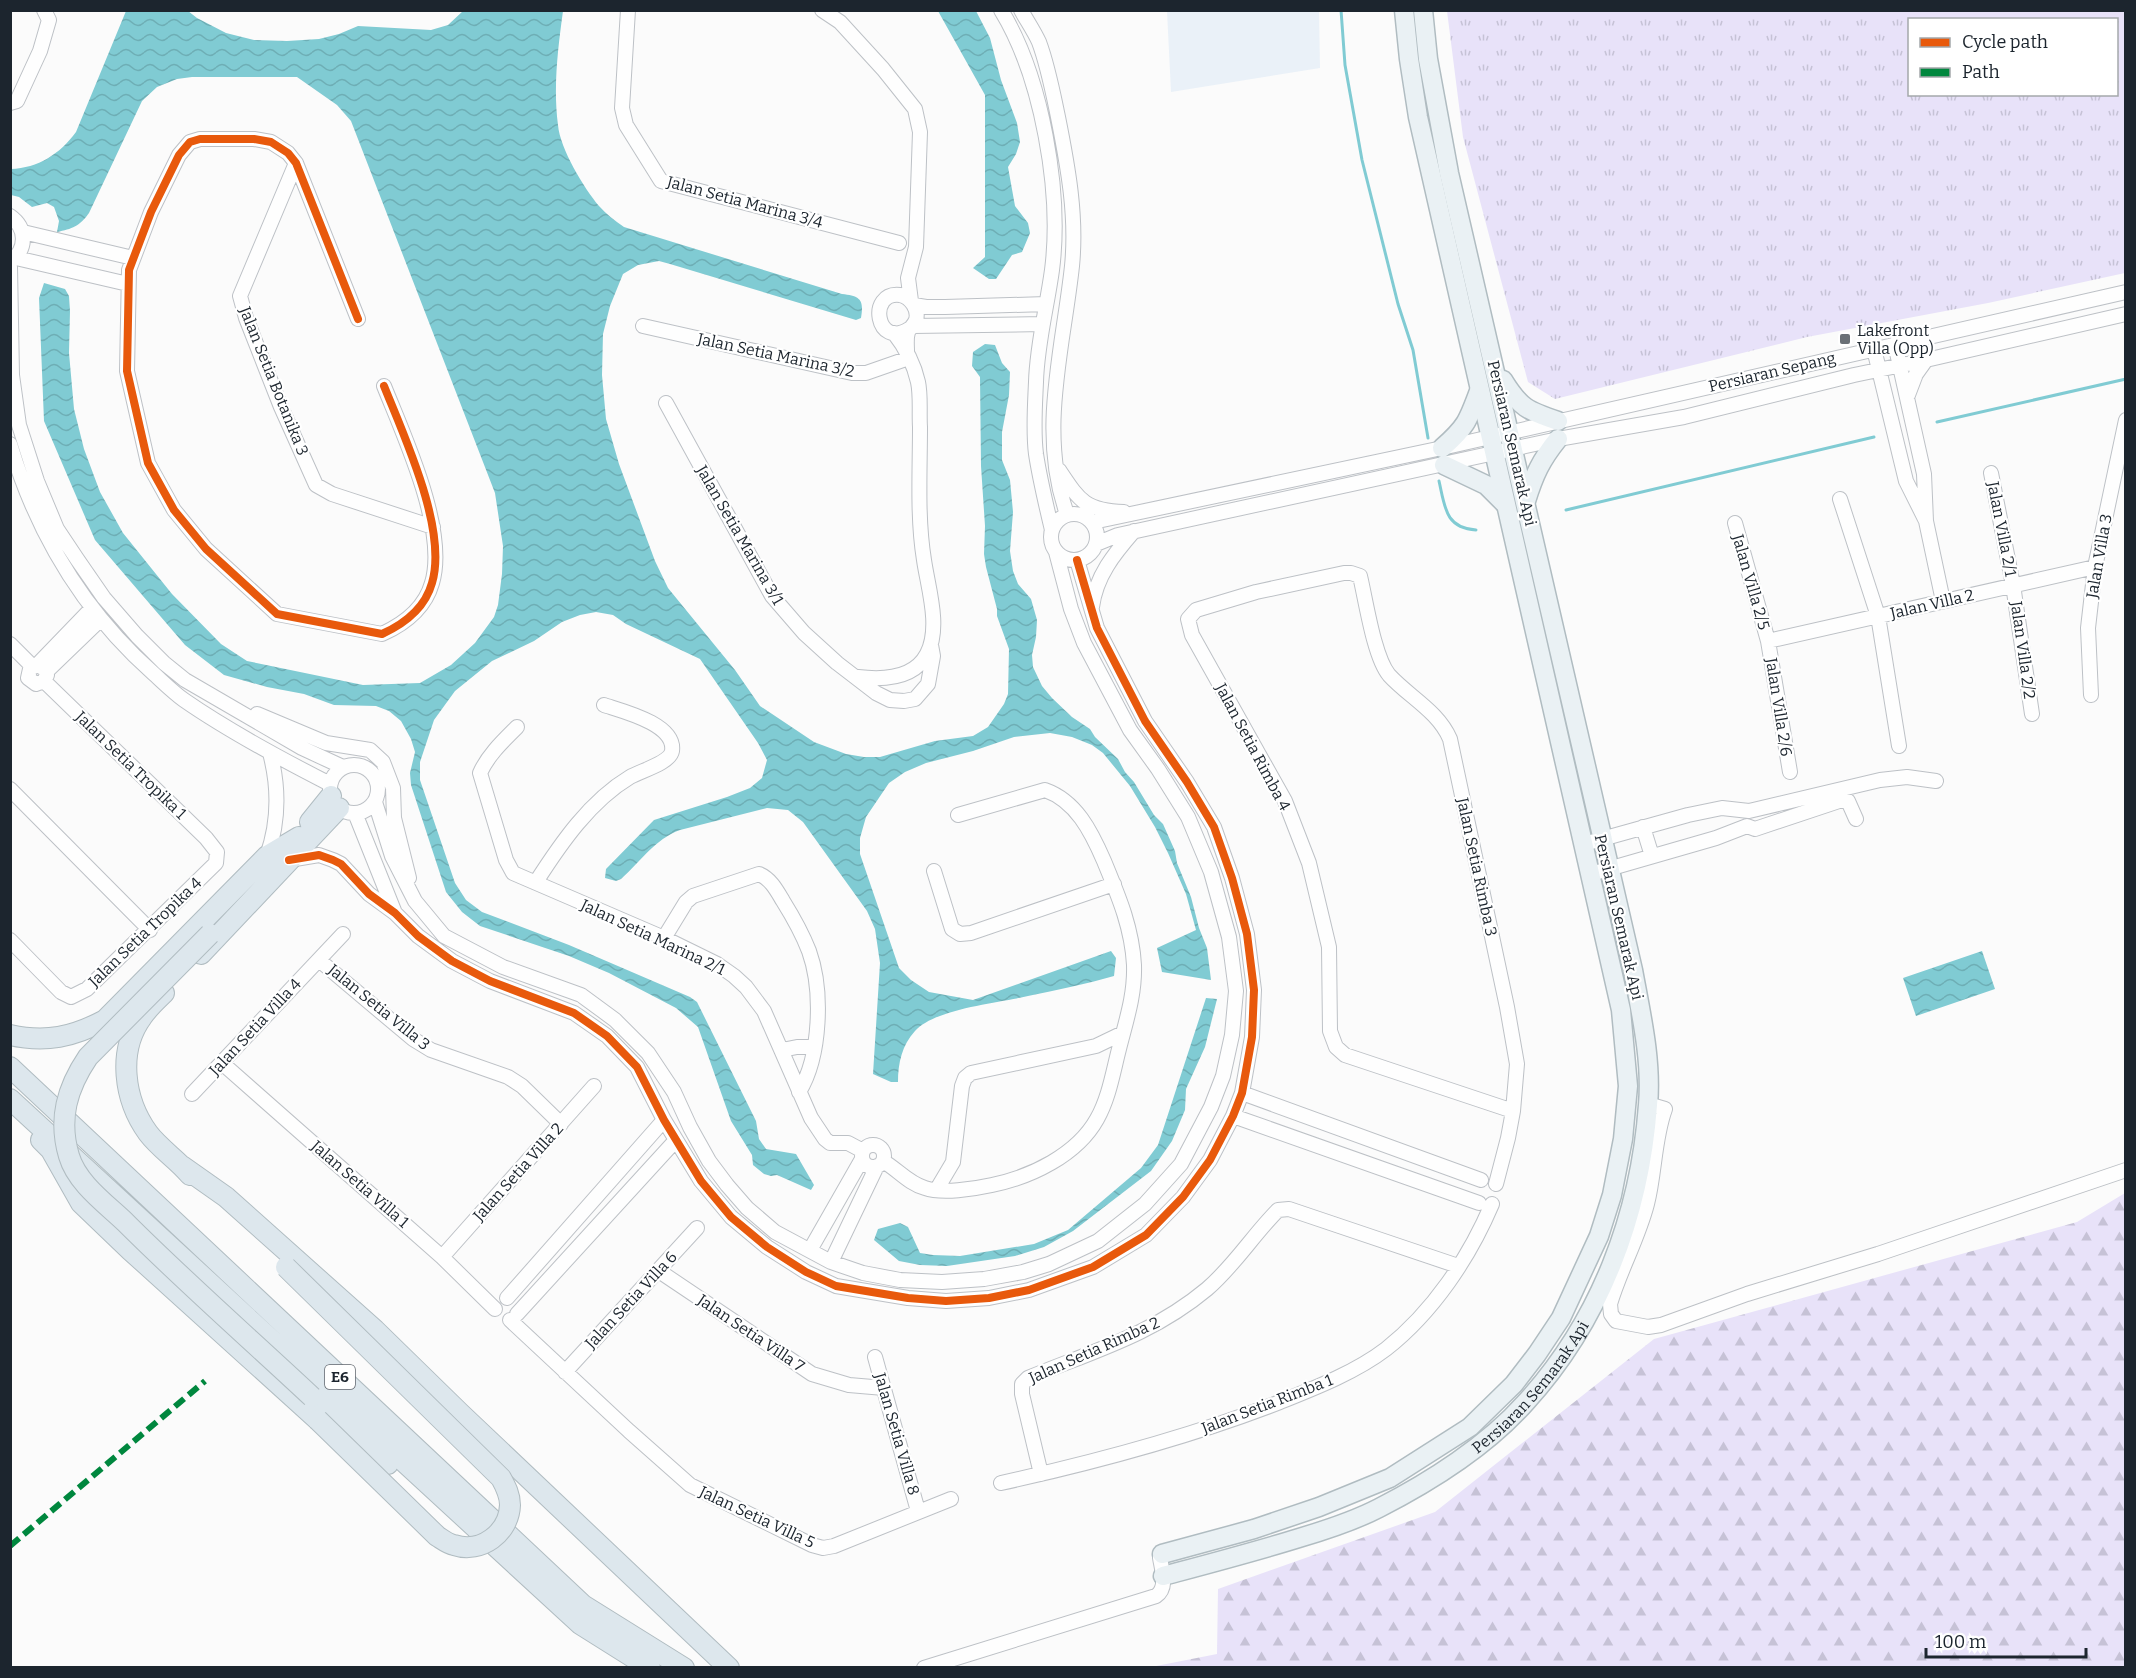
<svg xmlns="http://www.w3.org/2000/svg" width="2136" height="1678" viewBox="0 0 2136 1678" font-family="Bitter,serif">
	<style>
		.built { fill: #eaf1f8 }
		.grass { fill: url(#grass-tufts); fill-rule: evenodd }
		.forest { fill: url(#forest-firs) }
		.water { fill: url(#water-waves) }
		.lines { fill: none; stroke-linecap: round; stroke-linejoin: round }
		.stream { stroke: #80cbd3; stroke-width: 3 }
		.minor-casing { stroke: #bdc1c6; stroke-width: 16 }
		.major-casing { stroke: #b0bcc1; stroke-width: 21 }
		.highway-casing { stroke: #b0bcc1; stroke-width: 22 }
		.minor { stroke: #fefefe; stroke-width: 14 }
		.major { stroke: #eaf1f4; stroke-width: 18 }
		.highway { stroke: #dde7ed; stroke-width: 20 }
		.highway-bridge-casing { stroke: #b0bcc1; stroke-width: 22; stroke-linecap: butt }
		.highway-bridge { stroke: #dde7ed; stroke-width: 20 }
		.quiet { stroke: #00873e; stroke-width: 6; stroke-dasharray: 12 6; stroke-linecap: butt }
		.cycleway-casing { stroke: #fff; stroke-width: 11 }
		.cycleway { stroke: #e8590c; stroke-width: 8 }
		.poi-dot { fill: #6a7076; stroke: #fff; stroke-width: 2 }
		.labels { text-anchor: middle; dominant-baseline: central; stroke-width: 4.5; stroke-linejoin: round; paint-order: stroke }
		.shield { fill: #fff; stroke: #60666d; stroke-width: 1.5 }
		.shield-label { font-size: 15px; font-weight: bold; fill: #1c252e }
		.street-label { font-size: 16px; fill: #1c252e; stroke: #fff }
		.poi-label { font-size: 16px; fill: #1c252e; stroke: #fff; text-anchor: start }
	</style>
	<defs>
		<pattern id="grass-tufts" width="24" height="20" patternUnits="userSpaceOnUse" patternTransform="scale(1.5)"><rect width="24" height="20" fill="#e8e2f9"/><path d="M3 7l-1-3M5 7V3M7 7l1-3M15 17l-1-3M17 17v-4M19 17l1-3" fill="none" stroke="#c6c2d6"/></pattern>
		<pattern id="forest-firs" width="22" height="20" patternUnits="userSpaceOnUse" patternTransform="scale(1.5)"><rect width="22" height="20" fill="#e8e2f9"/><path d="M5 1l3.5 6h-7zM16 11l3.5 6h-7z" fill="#c6c2d6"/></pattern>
		<pattern id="water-waves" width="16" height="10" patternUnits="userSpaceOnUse" patternTransform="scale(1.5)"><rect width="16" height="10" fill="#80cbd3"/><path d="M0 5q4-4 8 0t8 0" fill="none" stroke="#6eaeb5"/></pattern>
	</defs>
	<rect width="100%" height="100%" fill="#fbfbfb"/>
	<path class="built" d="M1167,11h152l1,57 -149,24z"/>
	<path class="grass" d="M1447,11h678v262l-137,30 -181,34 -252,62 -27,-17 -65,-245zM1910,20h206v74h-206z"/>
	<path class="forest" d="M2125,1193v474h-974l66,-13 1,-65 217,-77 219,-173 423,-117z"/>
	<path class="water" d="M126,11h62l9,7 29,15 28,7 33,1 32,-2 20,-5 19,-8 73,4 17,-5 15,-14h100c-5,37 -10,76 -5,114 2,24 26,63 41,81 7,8 16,15 25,21l218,67c19,2 22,6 19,24l-5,2 -186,-56 -11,-3 -21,4 -15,9 -13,32 -7,28 -1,41 4,44 13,45 36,97 13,27 67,82 25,36 54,36 32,12 18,3h16l55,-16 38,-5 15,-9 16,-23 4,-10 1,-45 -12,-33v-7l-11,-42 -2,-13 1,-28 -4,-60 -1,-89 -8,-11 1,-14 12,-8 10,1 7,18 8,9 -1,23 -7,37v28l8,20 3,32 -3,39 3,20 5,13 13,15 6,21 -1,17 -4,18 1,12 9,19 10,12 20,19 18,12 5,8 23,22 7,13 9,10 20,33 9,9 12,27 2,12 14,34 8,31 8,20 4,32 -49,-8 -5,-24 39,-18 -10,-36 -18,-41 -13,-26 -25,-41 -27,-33 -11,-8 -20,-8 -22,-4 -36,4 -41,14 -47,12 -21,9 -16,11 -23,34 -6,21v16l39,114 12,12 18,12 44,8 138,-49 5,7 -2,18c-28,8 -57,14 -86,20 -29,7 -92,12 -113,35 -13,14 -17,32 -17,51h-7l-18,-8 7,-111 -5,-34 -8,-18 -64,-89 -15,-12 -21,-2 -87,22c-25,9 -40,32 -59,49l-5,2 -11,-3 1,-9 48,-49 73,-23 23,-9 12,-10 5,-18 -9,-17 -58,-84 -74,-35 -13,-9 -17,-3 -16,3 -18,7 -28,19 -42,20 -37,30 -21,29 -14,42v18l35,103 11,17 16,12 87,33 121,52 7,5 59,119 3,18 7,10 30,5 18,31 -3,5 -34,-15 -6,1 -7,-2 -11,-9 -1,-10 -21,-34 -33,-94 -22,-19 -67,-35 -40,-17 -89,-30 -18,-14 -16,-20 -35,-107 -1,-12 5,-21 -4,-13 -10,-18 -12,-10 -13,-5 -42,-1 -30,-11 -37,-7 -43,-12 -39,-30 -90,-105 -51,-119 -5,-123 5,-15 21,6 4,7 1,15 -1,42 5,56 10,40 16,43 23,41 49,61 49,50 26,17 116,24 57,-2 31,-18 24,-22 19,-26 4,-12 4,-31 1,-28 -8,-53 -144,-372 -14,-16 -40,-28h-105l-15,2 -20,8 -15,14 -53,112c-9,13 -17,16 -32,19l2,-11 -5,-14 -7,-4 -15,4 -13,-10 -8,-2v-26c27,-1 49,-15 65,-37z
		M938,11h38l14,27 11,42 16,43 3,19 -4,12 -8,13 7,39 13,17 2,10 -8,19 -10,3 -16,24h-7l-16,-11 12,-11v-162z
		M1982,951l13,38 -79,27 -13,-38z
		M1206,998l11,1 -12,48 -19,42 -1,21 -13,31 -21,30 -78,60 -29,16 -29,9 -68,10 -27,-1 -21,-4 -25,-21 4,-11 22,-6 8,4 12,26 13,2 27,1 74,-12 34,-14 73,-62 17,-23z"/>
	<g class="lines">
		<path class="stream" d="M1341,10l4,55 17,95 36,144 15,46 15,88
			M1937,422l189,-43
			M1439,481c6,26 6,47 37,49
			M1566,510l308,-73"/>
		<g class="minor-casing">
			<path id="minor" d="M628,10l-6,98 4,17 35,56 238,62
				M822,10l18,12 43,47 32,40 5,23 -4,115 -8,31 3,23
				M1001,10c41,67 61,182 51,260 -5,37 -15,74 -16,112 -1,23 -3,49 0,72 4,26 10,51 16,76
				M1021,10c6,11 13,21 18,32 9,24 14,51 19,75 10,50 19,99 14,149 -9,84 -34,166 -5,248
				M10,103l7,-2 23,-50 9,-31 -5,-10
				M296,163l-56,133 6,22 35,89 35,78 16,9 101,33
				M10,216c17,12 17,33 1,45
				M23,232l110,26
				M16,258l112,26
				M10,267l2,108 7,50 18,56 20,48 20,30 27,39 33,38 27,27 21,17 117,68 41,19
				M914,305l12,2h19l101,-3
				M358,319l-62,-156 -8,-10 -17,-11 -17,-3h-54l-10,3 -11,13 -28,57 -22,58 -2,101 21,92 26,47 32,39 71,65 105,20c22,-10 43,-26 50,-51 16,-53 -28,-147 -48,-197
				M643,326l209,47h14l43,-15
				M913,326l130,-2
				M1874,349l32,132 20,40 -2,-47 -29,-130
				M907,351c0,-6 -1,-13 1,-19 2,-4 6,-7 8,-12 3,-10 -5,-23 -16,-25 -33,-4 -24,55 9,34
				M1908,395l8,-21 10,-14
				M666,403l106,193 32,37 33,30 39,30 14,7 14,1 11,-2 13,-15 5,-28 -2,-11
				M10,444c27,90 72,166 143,229 10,9 20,19 31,27 46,32 97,59 146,84
				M1059,470c20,30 26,41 65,42
				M1991,473l22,112 19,129
				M1840,499l38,117 21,130
				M1051 537a23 23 0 1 1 46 0a23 23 0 1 1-46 0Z
				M1926,521l17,80
				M1093,522l349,-74 684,-156
				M1735,523l33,118 22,131
				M1096,544l22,-9 440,-96 126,-22 170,-42 72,-15 200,-46
				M1092,607c4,-31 22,-53 42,-76
				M1768,641l327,-74
				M10,644l22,22
				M37,665l8,4 2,6 -3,6 -8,3 -8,-6 2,-9 7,-4 55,-57
				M46,672l55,-53
				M858,677c25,3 56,2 69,-23 14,-27 1,-66 -3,-94 -7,-43 -4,-89 -4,-133 -1,-14 1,-31 -2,-45 -4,-18 -13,-35 -24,-49
				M2091,695l-3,-67 7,-61 31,-147
				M257,714l69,29 44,7 13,12 10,26 1,30 15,60
				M517,727c-14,14 -29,28 -37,46l26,87 7,13 151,65 53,26 17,12 12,11 18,24 47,107 14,21 5,4h18l15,8
				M330 789a24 24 0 1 1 48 0a24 24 0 1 1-48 0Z
				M10,789l140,141
				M375,802l17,54 23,45 29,35 59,31 78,28 34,25 33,33 26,39 16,35 19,34 18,24 20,23 28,24 56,30 32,11 37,7 42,2 42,-3 39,-7 26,-8 49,-23 47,-37 36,-40 30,-57 12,-31 9,-41 4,-44 -7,-54 -18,-65 -23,-55 -30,-48 -28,-39 -46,-87 -13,-34 -15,-57
				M355,813l40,100
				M1643,827l9,29
				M1584,844l104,-29 34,-7 27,3 131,-31 27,-3 29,4
				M267,856c12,-34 12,-69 3,-103
				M289,860l30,-5 14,5 8,4 28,30 26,19 23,23 34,25 38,20 84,32 33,23 30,31 27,53 37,61 30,36 36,30 39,25 30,14 72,12 38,3 43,-3 40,-8 64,-23 53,-32 37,-38 27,-37 23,-44 9,-23 10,-56 2,-47 -7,-56 -15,-56 -18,-51 -27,-45 -42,-61 -48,-93 -20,-68
				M934,871l18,58 8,5 11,-1 143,-49
				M1591,874l125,-36 31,-12 8,3 90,-30 3,2 8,18
				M536,882c25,-39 54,-81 94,-105 10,-6 40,-14 42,-26 4,-27 -50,-40 -68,-46
				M664,938l22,-36 7,-6 66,-22c12,5 18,17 24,27 10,16 19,32 26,50 14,39 12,105 -10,141
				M10,940l51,52 10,5 16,-8 129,-126 1,-11 -11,-14 -162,-157
				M319,960l94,79 18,11 77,27 14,9 39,38
				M782,1050l15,-3h17
				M222,1063l220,194 53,52
				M1242,1093l239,87
				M192,1094l151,-160
				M1648,1104l17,5c-11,30 -10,64 -18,95 -9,35 -27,66 -37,100l1,10 5,7 32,6 13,-2 86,-31 131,-40 248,-84
				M1233,1116l246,87
				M862 1156a11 11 0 1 1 22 0a11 11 0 1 1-22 0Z
				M883,1161c14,8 26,23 42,27 17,6 49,1 67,-3 39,-8 85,-30 105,-66 12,-21 16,-47 22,-70 7,-28 16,-54 15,-84 -2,-38 -16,-70 -30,-104 -13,-30 -28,-60 -59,-71l-87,25
				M1496,1184l12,-46 5,-27 4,-47 -10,-57 -57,-268c-12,-28 -41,-42 -61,-64 -15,-18 -23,-74 -29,-99l-9,-3h-7l-88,19 -60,18 -8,9 4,16 93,166 24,62 20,84 1,84 6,16 9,8 168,56
				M937,1189l16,-27 9,-76 3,-8 6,-5 125,-27 27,-13
				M810,1250l52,-91
				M442,1257l152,-171
				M831,1262l46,-96
				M659,1271l153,103 37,11 35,3
				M507,1298l157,-178
				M517,1314l159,-174
				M510,1320l119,111 61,54 122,60 11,3 11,-2 117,-47
				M875,1357l43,154
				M565,1372l132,-144
				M1041,1474l-19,-80v-10l6,-6c65,-27 124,-43 179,-89 27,-23 46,-54 71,-79l11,-1 169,57
				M1001,1483c95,-21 189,-46 279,-81 35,-14 76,-30 106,-53 47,-37 83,-91 106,-145
				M924,1668l232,-72c12,-8 6,-26 4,-38l2,-4"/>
		</g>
		<g class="major-casing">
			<g id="major">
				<path d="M1503,380c17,28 25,31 55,41"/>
				<path d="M1442,448c24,-21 26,-27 37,-57"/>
				<path d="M1444,465l42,20 19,19"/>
				<path d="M1526,501c8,-26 15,-41 32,-62"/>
				<path d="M1162,1554l92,-25 65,-22 71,-29 80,-51 44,-43 23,-30 24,-36 38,-82 13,-41 11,-56 5,-53 -7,-76 -203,-893 -9,-58 -5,-49"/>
				<path id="s1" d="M1163,1576c45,-12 91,-24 136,-38 27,-8 55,-17 80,-30 51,-26 109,-63 147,-106 74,-81 114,-187 122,-297 4,-45 -7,-91 -15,-135l-184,-797 -21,-114 -5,-49"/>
			</g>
		</g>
		<g class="highway-casing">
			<path id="highway" d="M310,822l21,-26
				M201,954l138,-146
				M164,993c-7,7 -16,15 -22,24 -25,34 -18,83 6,116 12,16 30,27 42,42
				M10,1035c36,8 63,2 95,-15l162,-164 32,-19
				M10,1067l573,538 101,63
				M10,1099l570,525 70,44
				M41,1140l10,10 30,53 49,47 188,170
				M182,1166l44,31 149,133 85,83 269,255
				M312,1397l76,67"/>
		</g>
		<use href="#minor" class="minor"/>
		<use href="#major" class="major"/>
		<use href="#highway" class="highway"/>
		<g class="highway-bridge-casing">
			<path id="highway-bridge" d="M210,934l-122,123c-21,31 -30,62 -19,99 8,27 36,47 56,66 60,60 125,117 187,175
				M286,1267l215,211c5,9 9,17 9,27 -1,28 -29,49 -56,40 -6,-1 -12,-6 -17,-9l-119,-116"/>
		</g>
		<use href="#highway-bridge" class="highway-bridge"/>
		<path class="quiet" d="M10,1546l195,-165"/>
		<g class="cycleway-casing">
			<path id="cycleway" d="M358,319l-62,-156 -8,-10 -17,-11 -17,-3h-54l-10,3 -11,13 -28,57 -22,58 -2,101 21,92 26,47 32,39 71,65 105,20c22,-10 43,-26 50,-51 16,-53 -28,-147 -48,-197
				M289,860l30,-5 14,5 8,4 28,30 26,19 23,23 34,25 38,20 84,32 33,23 30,31 27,53 37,61 30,36 36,30 39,25 30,14 72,12 38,3 43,-3 40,-8 64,-23 53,-32 37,-38 27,-37 23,-44 9,-23 10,-56 2,-47 -7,-56 -15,-56 -18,-51 -27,-45 -42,-61 -48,-93 -20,-68"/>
		</g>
		<use href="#cycleway" class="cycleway"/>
	</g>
	<rect class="poi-dot" x="1839" y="333" width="12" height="12" rx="3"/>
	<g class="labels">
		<rect class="shield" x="325" y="1365" width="30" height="24" rx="4.5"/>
		<g class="shield-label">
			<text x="340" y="1377">E6</text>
		</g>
		<g class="street-label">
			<text transform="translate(745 202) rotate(15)">Jalan Setia Marina 3/4</text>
			<text transform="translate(776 355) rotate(12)">Jalan Setia Marina 3/2</text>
			<text transform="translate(1772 372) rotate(-13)">Persiaran Sepang</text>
			<text transform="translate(274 381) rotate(68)">Jalan Setia Botanika 3</text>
			<text transform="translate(1512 443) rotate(77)">Persiaran Semarak Api</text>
			<text transform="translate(2002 529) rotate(79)">Jalan Villa 2/1</text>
			<text transform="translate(740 535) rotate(60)">Jalan Setia Marina 3/1</text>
			<text transform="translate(2099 556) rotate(-80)">Jalan Villa 3</text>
			<text transform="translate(1751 582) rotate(74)">Jalan Villa 2/5</text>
			<text transform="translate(1932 604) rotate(-13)">Jalan Villa 2</text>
			<text transform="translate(2023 650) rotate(82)">Jalan Villa 2/2</text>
			<text transform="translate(1779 707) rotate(81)">Jalan Villa 2/6</text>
			<text transform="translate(1253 747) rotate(62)">Jalan Setia Rimba 4</text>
			<text transform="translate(131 765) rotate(44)">Jalan Setia Tropika 1</text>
			<text transform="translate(1477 867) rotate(78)">Jalan Setia Rimba 3</text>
			<text transform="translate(1619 917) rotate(77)">Persiaran Semarak Api</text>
			<text transform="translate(145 932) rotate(-44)">Jalan Setia Tropika 4</text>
			<text transform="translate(653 937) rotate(25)">Jalan Setia Marina 2/1</text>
			<text transform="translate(379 1007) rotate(39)">Jalan Setia Villa 3</text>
			<text transform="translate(255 1027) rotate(-47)">Jalan Setia Villa 4</text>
			<text transform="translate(518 1172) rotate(-48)">Jalan Setia Villa 2</text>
			<text transform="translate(360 1184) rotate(41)">Jalan Setia Villa 1</text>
			<text transform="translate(631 1300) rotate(-47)">Jalan Setia Villa 6</text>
			<text transform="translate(751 1333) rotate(34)">Jalan Setia Villa 7</text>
			<text transform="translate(1094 1350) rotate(-24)">Jalan Setia Rimba 2</text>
			<text stroke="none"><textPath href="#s1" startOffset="423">Persiaran Semarak Api</textPath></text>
			<text transform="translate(1267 1404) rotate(-21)">Jalan Setia Rimba 1</text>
			<text transform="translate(897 1434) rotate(74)">Jalan Setia Villa 8</text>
			<text transform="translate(757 1517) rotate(25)">Jalan Setia Villa 5</text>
		</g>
		<g class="poi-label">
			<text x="1857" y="330">Lakefront<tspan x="1857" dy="18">Villa (Opp)</tspan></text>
		</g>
	</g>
	<rect width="2136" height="1678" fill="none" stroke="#1c252e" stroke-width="24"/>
	<rect x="1908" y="18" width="210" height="78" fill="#ffffff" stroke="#a4a8ab" stroke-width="1.5"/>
	<rect x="1920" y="38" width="30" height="9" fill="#e8590c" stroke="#a4a8ab" stroke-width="1.5"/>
	<text x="1962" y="48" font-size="18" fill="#1c252e">Cycle path</text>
	<rect x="1920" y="68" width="30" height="9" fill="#00873e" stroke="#a4a8ab" stroke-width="1.5"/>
	<text x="1962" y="78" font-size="18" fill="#1c252e">Path</text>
	<path d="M1926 1648v9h160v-9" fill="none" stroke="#1c252e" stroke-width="3"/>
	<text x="1935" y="1648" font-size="18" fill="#1c252e" stroke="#ffffff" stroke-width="4.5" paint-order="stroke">100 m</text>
</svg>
